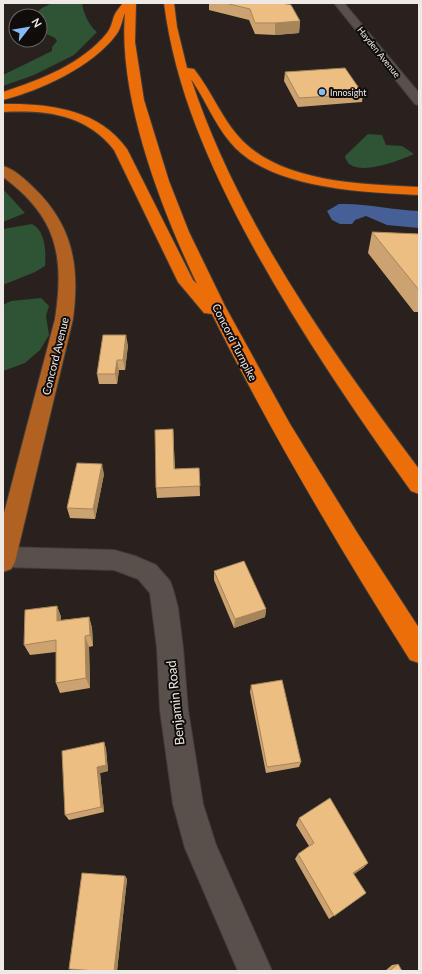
<svg xmlns="http://www.w3.org/2000/svg" width="422" height="974" viewBox="0 0 422 974" font-family="Lato,sans-serif">
	<style>
		.green { fill: #2e5335 }
		.water { fill: #466097 }
		.lines { fill: none; stroke-linecap: round; stroke-linejoin: round }
		.minor-casing { stroke: #433c39; stroke-width: 2 }
		.major-casing { stroke: #433c39; stroke-width: 2 }
		.highway-casing { stroke: #433c39; stroke-width: 2 }
		.minor { fill: #59504b; fill-rule: evenodd }
		.major { fill: #b16223; fill-rule: evenodd }
		.highway { fill: #ec6e09; fill-rule: evenodd }
		.wall { fill: #cca370 }
		.shaded-wall { fill: #a6855b }
		.building { fill: #edbe82; stroke: #a6855b }
		.poi-dot { fill: #86bbfb; stroke: #0f0c0a; stroke-width: 1.5 }
		.labels { text-anchor: middle; dominant-baseline: central; stroke-width: 4; stroke-linejoin: round; paint-order: stroke }
		.far-street-label { font-size: 9px; fill: #efe9e6; stroke: #0f0c0a }
		.far-poi-label { font-size: 9px; fill: #efe9e6; stroke: #0f0c0a; text-anchor: start }
		.street-label { font-size: 11px; fill: #efe9e6; stroke: #0f0c0a }
		.near-street-label { font-size: 13px; fill: #efe9e6; stroke: #0f0c0a }
	</style>
	<rect width="100%" height="100%" fill="#29211e"/>
	<path class="green" d="M52,3h30c1,9 7,23 15,29l-23,23 -40,20 -31,11v-11l49,-24v-4l5,-6 -2,-3 -15,-7v-15h-8l10,-8z
		M368,134l14,1 4,10 16,1 12,8c-13,6 -65,27 -69,2z
		M3,189l22,24 -22,9z
		M32,224c14,7 14,29 13,42l-10,6 -32,13v-56z
		M41,298l8,8 -3,10 3,19 -9,15 -15,13 -22,8v-66l8,-4z"/>
	<path class="water" d="M339,204c27,-1 53,6 80,7v17l-32,-3 -21,-9 -11,4 -3,4h-12l-8,-4 -5,-9z"/>
	<g class="lines">
		<g class="minor-casing">
			<path id="minor" d="M334,3h10l75,90v12l-4,-1z
				M3,547l111,3 21,6 21,9 14,16 3,8 5,19 5,40 5,62 15,94 13,41 56,126h-34l-53,-123 -12,-44 -13,-94 -3,-62 -7,-55 -12,-14 -24,-9 -110,-3z"/>
		</g>
		<g class="major-casing">
			<path id="major" d="M3,166c11,3 22,13 30,21 40,38 47,79 40,132l-58,243 -4,7 -8,3v-55l52,-198c10,-64 1,-103 -52,-142z"/>
		</g>
		<g class="highway-casing">
			<path id="highway" d="M123,3h13l-1,39 9,58 25,81 20,51 36,74 65,118 68,110 61,94v35l-9,-3c-71,-113 -139,-227 -198,-346l-8,-1 -26,-31 -64,-132c-28,-36 -68,-40 -111,-38v-8c45,-1 96,5 124,45l66,131 4,4c-36,-76 -79,-186 -72,-271 -3,7 -4,16 -9,22 -24,32 -75,55 -113,65v-8c37,-12 79,-28 104,-59 4,-5 5,-11 7,-17 2,-5 6,-9 9,-13z
				M164,3h10l3,24 10,41 7,1c17,21 27,48 45,68 41,46 123,47 180,50v8c-57,-3 -151,-6 -189,-53 -16,-19 -25,-43 -39,-63 47,142 139,271 228,390v25l-8,-3c-57,-80 -113,-162 -160,-248 -41,-76 -76,-154 -87,-240z"/>
		</g>
		<use href="#minor" class="minor"/>
		<use href="#major" class="major"/>
		<use href="#highway" class="highway"/>
	</g>
	<path class="wall" d="M209,3h73l18,18 -1,12 -24,2 -20,-1 -6,-14 -40,-10z
		M285,72l78,22 -1,8 -64,5 -14,-26z
		M372,232l47,2v78h-5l-46,-59z
		M128,345l-3,25h-6l-2,14h-18l-2,-10z
		M173,429l2,40 24,-1 1,28 -43,2 -1,-10z
		M104,474l-9,45 -25,-1 -3,-10z
		M214,571l52,38 -1,8 -31,11 -20,-48z
		M57,606l4,11v3l28,-3 3,11 1,18 -4,1 1,41 -30,5 -4,-10v-31l-26,3 -6,-10z
		M251,685l50,77 -2,5 -33,6 -16,-81z
		M104,742l2,7 2,22 -8,2 4,39 -35,8 -4,-5z
		M299,818l69,45 -5,5 -9,6 12,19 -37,26 -34,-60 3,-5 11,-8 -13,-21z
		M125,876l2,3 -10,92h-31l-17,-2z
		M398,964l4,7h-17l7,-6z"/>
	<path class="shaded-wall" d="M300,21l-1,12 -24,2v-12z
		M126,335l2,10 -3,25 -2,-10z
		M117,360l2,10 -2,14 -2,-10z
		M102,464l2,10 -9,45 -2,-10z
		M57,606l4,11v15l-4,-11z
		M266,609l-1,8 -31,11 1,-9z
		M89,617l3,11 1,18 -3,-11z
		M85,636l4,11 1,41 -4,-10z
		M104,742l2,7 2,22 -8,2 4,39 -3,-5 -4,-40z
		M368,863l-5,5 -15,10 5,-5z
		M125,876l2,3 -10,92h-3z"/>
	<path class="building" d="M225,3h57l9,2 9,16 -25,2h-20l-5,-14z
		M345,68l18,26 -64,4 -14,-26z
		M372,232l47,2v56z
		M103,335h23l-3,25h-6l-2,14h-18z
		M173,429l1,40 25,-1 1,18 -44,2 -1,-58z
		M77,463l25,1 -9,45 -26,-1z
		M244,561l22,48 -31,10 -21,-48z
		M57,606v15l32,-4 1,18 -5,1 1,42 -30,5v-43l-32,5 1,-35z
		M282,680l19,82 -34,5 -16,-82z
		M104,742l2,23 -9,2 4,40 -36,8 -3,-64z
		M330,798l38,65 -15,10 13,20 -32,23 -36,-62 16,-11 -15,-25z
		M82,873l43,3 -11,95h-17l-28,-2z
		M398,964l4,7h-13z"/>
	<circle class="poi-dot" cx="322" cy="92" r="4"/>
	<g class="labels">
		<g class="far-street-label">
			<text transform="translate(379 52) rotate(51)">Hayden Avenue</text>
		</g>
		<g class="far-poi-label">
			<text x="330" y="92">Innosight</text>
		</g>
		<g class="street-label">
			<text transform="translate(235 342) rotate(63)">Concord Turnpike</text>
			<text transform="translate(55 356) rotate(-76)">Concord Avenue</text>
		</g>
		<g class="near-street-label">
			<text transform="translate(175 703) rotate(-96)">Benjamin Road</text>
		</g>
	</g>
	<rect width="422" height="974" fill="none" stroke="#efe9e6" stroke-width="8"/>
	<g transform="translate(28 28) rotate(59)"><circle r="19" fill="#0f0c0a" stroke="#696462"/>
	<path d="M0-3L7 15L0 10L-7 15Z" fill="#86bbfb"/>
	<text y="-6" font-size="11" font-weight="bold" text-anchor="middle" fill="#efe9e6">N</text>
	</g>
</svg>
